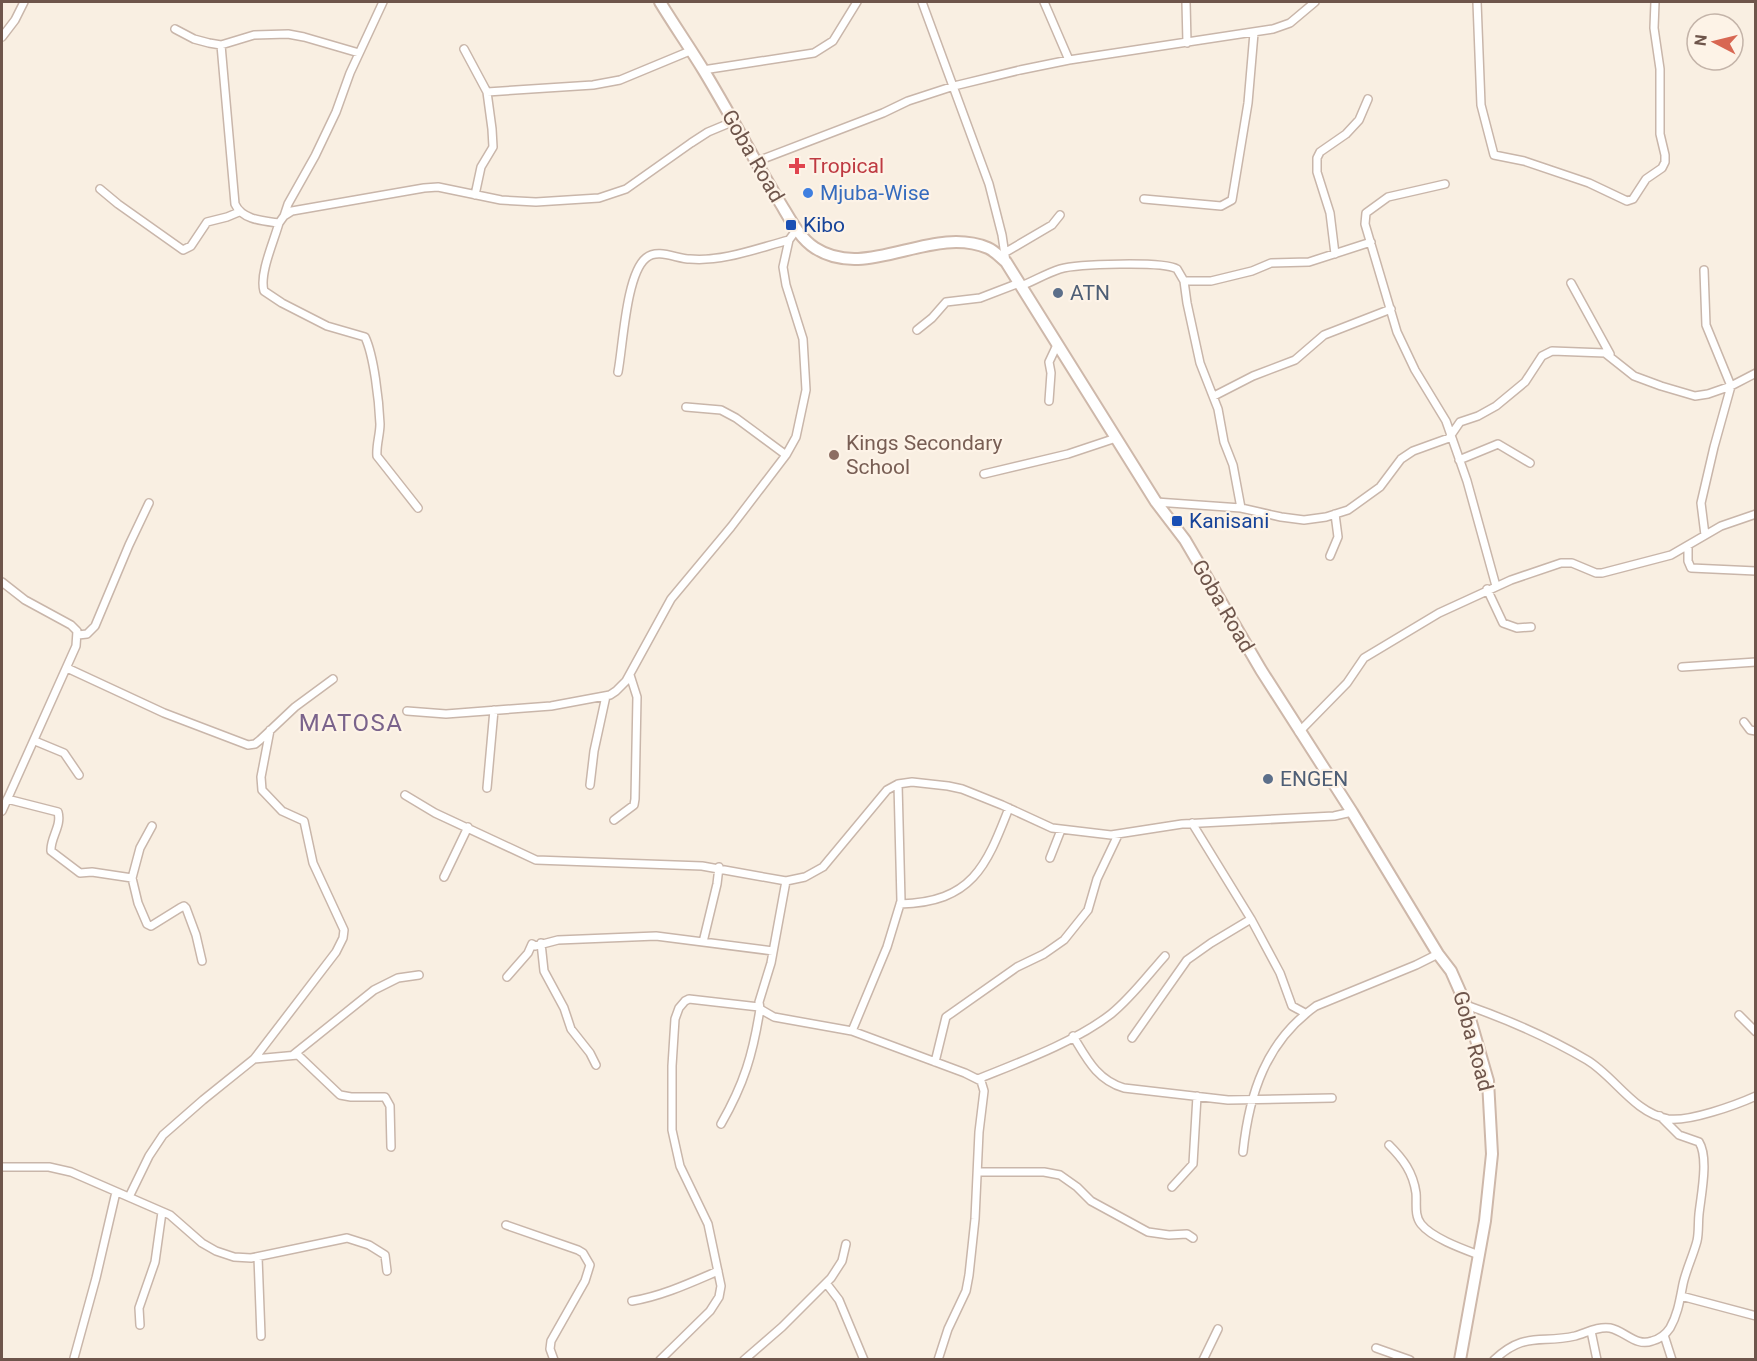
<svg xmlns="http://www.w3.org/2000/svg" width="1757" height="1361" viewBox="0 0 1757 1361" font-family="Roboto,sans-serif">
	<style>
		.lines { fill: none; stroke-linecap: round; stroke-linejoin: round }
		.street-casing { stroke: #c9b6aa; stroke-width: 10 }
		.secondary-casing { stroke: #ceb8aa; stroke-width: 14 }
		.street { stroke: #fff; stroke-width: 7 }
		.secondary { stroke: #fff; stroke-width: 10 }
		.health-dot { fill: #e0444e; stroke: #fdf3e7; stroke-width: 2 }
		.shop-dot { fill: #3f7fe0; stroke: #fdf3e7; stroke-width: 2 }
		.transit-dot { fill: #1a4fb4; stroke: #fdf3e7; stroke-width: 2 }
		.service-dot { fill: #5c6f8a; stroke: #fdf3e7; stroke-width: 2 }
		.education-dot { fill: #8d6e63; stroke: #fdf3e7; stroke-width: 2 }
		.labels { text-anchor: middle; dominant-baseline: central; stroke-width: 4.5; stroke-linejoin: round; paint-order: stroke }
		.street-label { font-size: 21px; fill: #6e554b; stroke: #fdf3e7 }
		.health-label { font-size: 21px; fill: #be3a42; stroke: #fdf3e7; text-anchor: start }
		.shop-label { font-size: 21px; fill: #366cbe; stroke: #fdf3e7; text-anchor: start }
		.transit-label { font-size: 21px; fill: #164399; stroke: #fdf3e7; text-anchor: start }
		.service-label { font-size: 21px; fill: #4e5e75; stroke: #fdf3e7; text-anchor: start }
		.education-label { font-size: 21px; fill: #785e54; stroke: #fdf3e7; text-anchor: start }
		.quarter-label { font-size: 24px; letter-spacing: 1.5px; fill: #7a638b; stroke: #fdf3e7 }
	</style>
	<rect width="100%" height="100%" fill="#f9efe2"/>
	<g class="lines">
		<g class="street-casing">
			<path id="street" d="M922,2l67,182 13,51 4,27
				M1044,2l25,58
				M1186,2l1,41
				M1477,2l4,103 13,50 30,6 65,22 38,18 6,-2 13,-20 16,-11 3,-6v-7l-5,-21v-65l-6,-41 1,-26
				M175,29l19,10 15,4 12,2 33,-10 34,-1 16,3 55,16
				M2,37l13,-17 9,-18
				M221,45l14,159c7,16 29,17 44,19
				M464,49l23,43 5,37 1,18 -12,20 -6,28
				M703,70l111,-17 19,-12 24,-39
				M487,92l106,-7 27,-5 70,-29
				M755,162l128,-49 25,-12 46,-15 66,-16 49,-10 204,-31 17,-6 25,-21
				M1445,184l-57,13 -22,16 -1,11 32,108 18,38 31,51 21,60 29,105
				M100,189l18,15 65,46 8,-4 16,-24 20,-5 12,-5
				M1144,199l77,7 11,-6 16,-97 6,-70
				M284,216l4,-12 27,-48 21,-44 14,-39 33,-71
				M1006,252l46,-27 8,-10
				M1335,254l-5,-41 -13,-41v-14l3,-6 26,-18 13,-14 9,-21
				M1704,270l2,55 25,61 -17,61 -13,56 4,32
				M1184,281h27l41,-10 19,-8 38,-1 62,-20
				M1571,283l39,71
				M1021,286c13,-5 26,-13 39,-17 17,-5 103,-8 117,0l7,12 3,22 13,60 18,46 6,33 9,23 8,43
				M917,330l15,-12 14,-16 34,-4 39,-15
				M618,372c5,-26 8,-98 28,-114 12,-10 31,1 44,1 33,3 68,-11 99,-19
				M1214,396l39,-20 42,-16 29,-25 67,-26
				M1049,401l2,-28 -2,-11 8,-17
				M686,407l35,3 15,8 50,37
				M1459,460l39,-16 32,19
				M984,474l84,-20 48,-16
				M1156,502l85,6 40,9 23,3 22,-3 22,-7 32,-23 21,-28 12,-8 36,-13 11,-16 18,-6 18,-10 29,-24 17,-26 10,-5 53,2 29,23 27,10 34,10 13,-2 23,-8 25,-13
				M418,508l-41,-52c-1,-11 3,-21 3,-32 -1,-23 -6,-68 -15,-87l-38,-11 -45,-23 -18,-12c-5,-17 10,-50 15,-68l5,-7 8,-5 132,-23 14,-1 63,13 35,2 63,-4 27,-9 65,-46 17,-11 24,-10
				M1688,546v15l3,7 65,3
				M1330,556l8,-19 -3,-23
				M2,582l23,18 46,25 6,6 -1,15 -74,165
				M1487,589l16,34 14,5 14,-1
				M78,635l9,-1 8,-8 34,-81 20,-42
				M1682,667l74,-5
				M67,668l97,45 84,32 7,-1 5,-4 35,-33 38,-28
				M407,711l39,3 105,-8 59,-11 6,-4 10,-10 45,-82 60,-72 55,-72 10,-18 10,-47 -3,-51 -17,-54 -3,-18 6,-27 8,-11
				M1744,722l6,8 6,1
				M1299,732l48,-49 17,-25 75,-45 72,-33 50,-17h11l24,10h6l69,-18 50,-29 35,-12
				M35,741l29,12 15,22
				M590,785l4,-34 12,-55
				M487,788l7,-78
				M405,795l30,18 101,47 166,6 84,15
				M7,799l51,13c4,14 -8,26 -7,39l29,22 12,-1 40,6 6,25 9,21 4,2 29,-18 4,-2 2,2 10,27 6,26
				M614,820l20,-15 1,-6 2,-102 -7,-22
				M1192,823l59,96 29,54 12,33 13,7
				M1050,858l11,-28
				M444,877l24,-50
				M132,878l8,-30 12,-22
				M900,904c72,-2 86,-37 109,-96
				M703,942l14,-58 2,-17
				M541,943l3,28 20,37 7,21 19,24 6,12
				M507,977l21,-24 4,-9 3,2 23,-6 98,-4 117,15
				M1466,1005c43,15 82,32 121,55 27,16 47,53 81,59 21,3 68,-14 88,-23
				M1739,1015l17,17
				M852,1031l35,-84 14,-46 -3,-117
				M1073,1036c14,23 24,44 51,52l104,12 104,-2
				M1132,1038l55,-78 24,-17 40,-24
				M293,1055l81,-65 24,-12 21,-3
				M254,1059l44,-4 42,40 11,2h34l5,9 1,41
				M935,1062l11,-45 71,-50 27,-13 20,-14 24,-30 9,-31 21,-44
				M978,1079c42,-17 97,-37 133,-65 20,-16 37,-39 54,-58
				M721,1124c23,-40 32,-70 39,-115
				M1389,1145c14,14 24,27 27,48 1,10 -2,22 5,31 11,14 42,25 58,31
				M1243,1152c6,-58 23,-111 73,-146l100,-41 22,-11
				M2,1167h47l22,5 99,43 32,28 14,8 18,6 17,1 96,-20 22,7 16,10 2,16
				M978,1172h66l16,3 17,12 14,14 57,31 21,3 18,-1 6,4
				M1172,1187l21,-23 4,-68
				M129,1197l20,-41 14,-21 40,-35 51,-41 82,-107 7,-14 1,-8 -31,-67 -9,-42 -22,-10 -20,-21 -1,-13 9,-47
				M506,1225l72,25 5,3 7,12 -5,16 -34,60 -1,8 4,11
				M258,1257l3,79
				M826,1283l13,17 25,60
				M1681,1296l75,20
				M632,1301c30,-5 58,-18 86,-30
				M140,1325l-1,-17 16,-46 7,-50
				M1591,1331l6,29
				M1664,1335l8,25
				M1376,1348l34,12
				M74,1358l22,-80 20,-86
				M660,1360l50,-49 9,-14 2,-11 -13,-62 -28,-58 -8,-36v-64l3,-47 4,-11 6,-7 4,-2 70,8
				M744,1360l38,-33 49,-49 11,-17 4,-17
				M938,1360l10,-31 18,-38 3,-16 6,-56 4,-87 5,-41 -3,-10 -16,-8 -113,-42 -78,-14 -14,-8 -1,-7 12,-39 15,-82 19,-4 18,-10 64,-77 11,-6 14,-2 36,4 14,3 40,16 50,23 59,7 71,-11 152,-8 18,-4
				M1203,1360l15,-31
				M1494,1360c31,-29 46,-16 81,-24 11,-3 23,-10 35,-8 15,3 26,19 42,13 8,-2 14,-7 18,-13 8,-14 10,-29 13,-44 3,-14 10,-28 14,-43 2,-9 1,-18 2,-27 2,-19 10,-56 0,-72l-20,-7 -19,-19"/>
		</g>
		<g class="secondary-casing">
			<path id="secondary" d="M660,2c14,23 30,46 44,69 26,43 49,87 75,130 10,16 20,37 36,47 52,34 116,-24 173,0 7,3 12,9 18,14l150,240 29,38 76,130 91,142 86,142 13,17 15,34 22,76 4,73 -7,67 -25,139"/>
		</g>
		<use href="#street" class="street"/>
		<use href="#secondary" class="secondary"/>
	</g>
	<path class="health-dot" d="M794 157h6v6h6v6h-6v6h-6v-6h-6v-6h6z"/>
	<circle class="shop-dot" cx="808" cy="193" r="6"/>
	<g class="transit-dot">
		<rect x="785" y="219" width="12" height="12" rx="3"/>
		<rect x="1171" y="515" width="12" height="12" rx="3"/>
	</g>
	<g class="service-dot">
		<circle cx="1058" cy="293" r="6"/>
		<circle cx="1268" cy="779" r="6"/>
	</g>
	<circle class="education-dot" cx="834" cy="455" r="6"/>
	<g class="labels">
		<g class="street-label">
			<text transform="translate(753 156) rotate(60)">Goba Road</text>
			<text transform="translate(1223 606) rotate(60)">Goba Road</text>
			<text transform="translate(1473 1041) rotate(75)">Goba Road</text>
		</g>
		<g class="health-label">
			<text x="809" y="166">Tropical</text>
		</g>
		<g class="shop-label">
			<text x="820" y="193">Mjuba-Wise</text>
		</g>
		<g class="transit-label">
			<text x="803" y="225">Kibo</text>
			<text x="1189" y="521">Kanisani</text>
		</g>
		<g class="service-label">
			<text x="1070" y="293">ATN</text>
			<text x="1280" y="779">ENGEN</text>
		</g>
		<g class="education-label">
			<text x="846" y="443">Kings Secondary<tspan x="846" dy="24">School</tspan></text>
		</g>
		<g class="quarter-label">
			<text x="351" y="723">MATOSA</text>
		</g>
	</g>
	<rect width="1757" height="1361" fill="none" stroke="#6e554b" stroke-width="6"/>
	<g transform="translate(1715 42) rotate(277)"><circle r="28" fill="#fdf3e7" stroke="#c4b4a9" stroke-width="1.5"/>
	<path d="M0-4.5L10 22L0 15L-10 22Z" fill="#d86752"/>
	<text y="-9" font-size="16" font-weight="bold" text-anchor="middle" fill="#6e554b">N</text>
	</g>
</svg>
